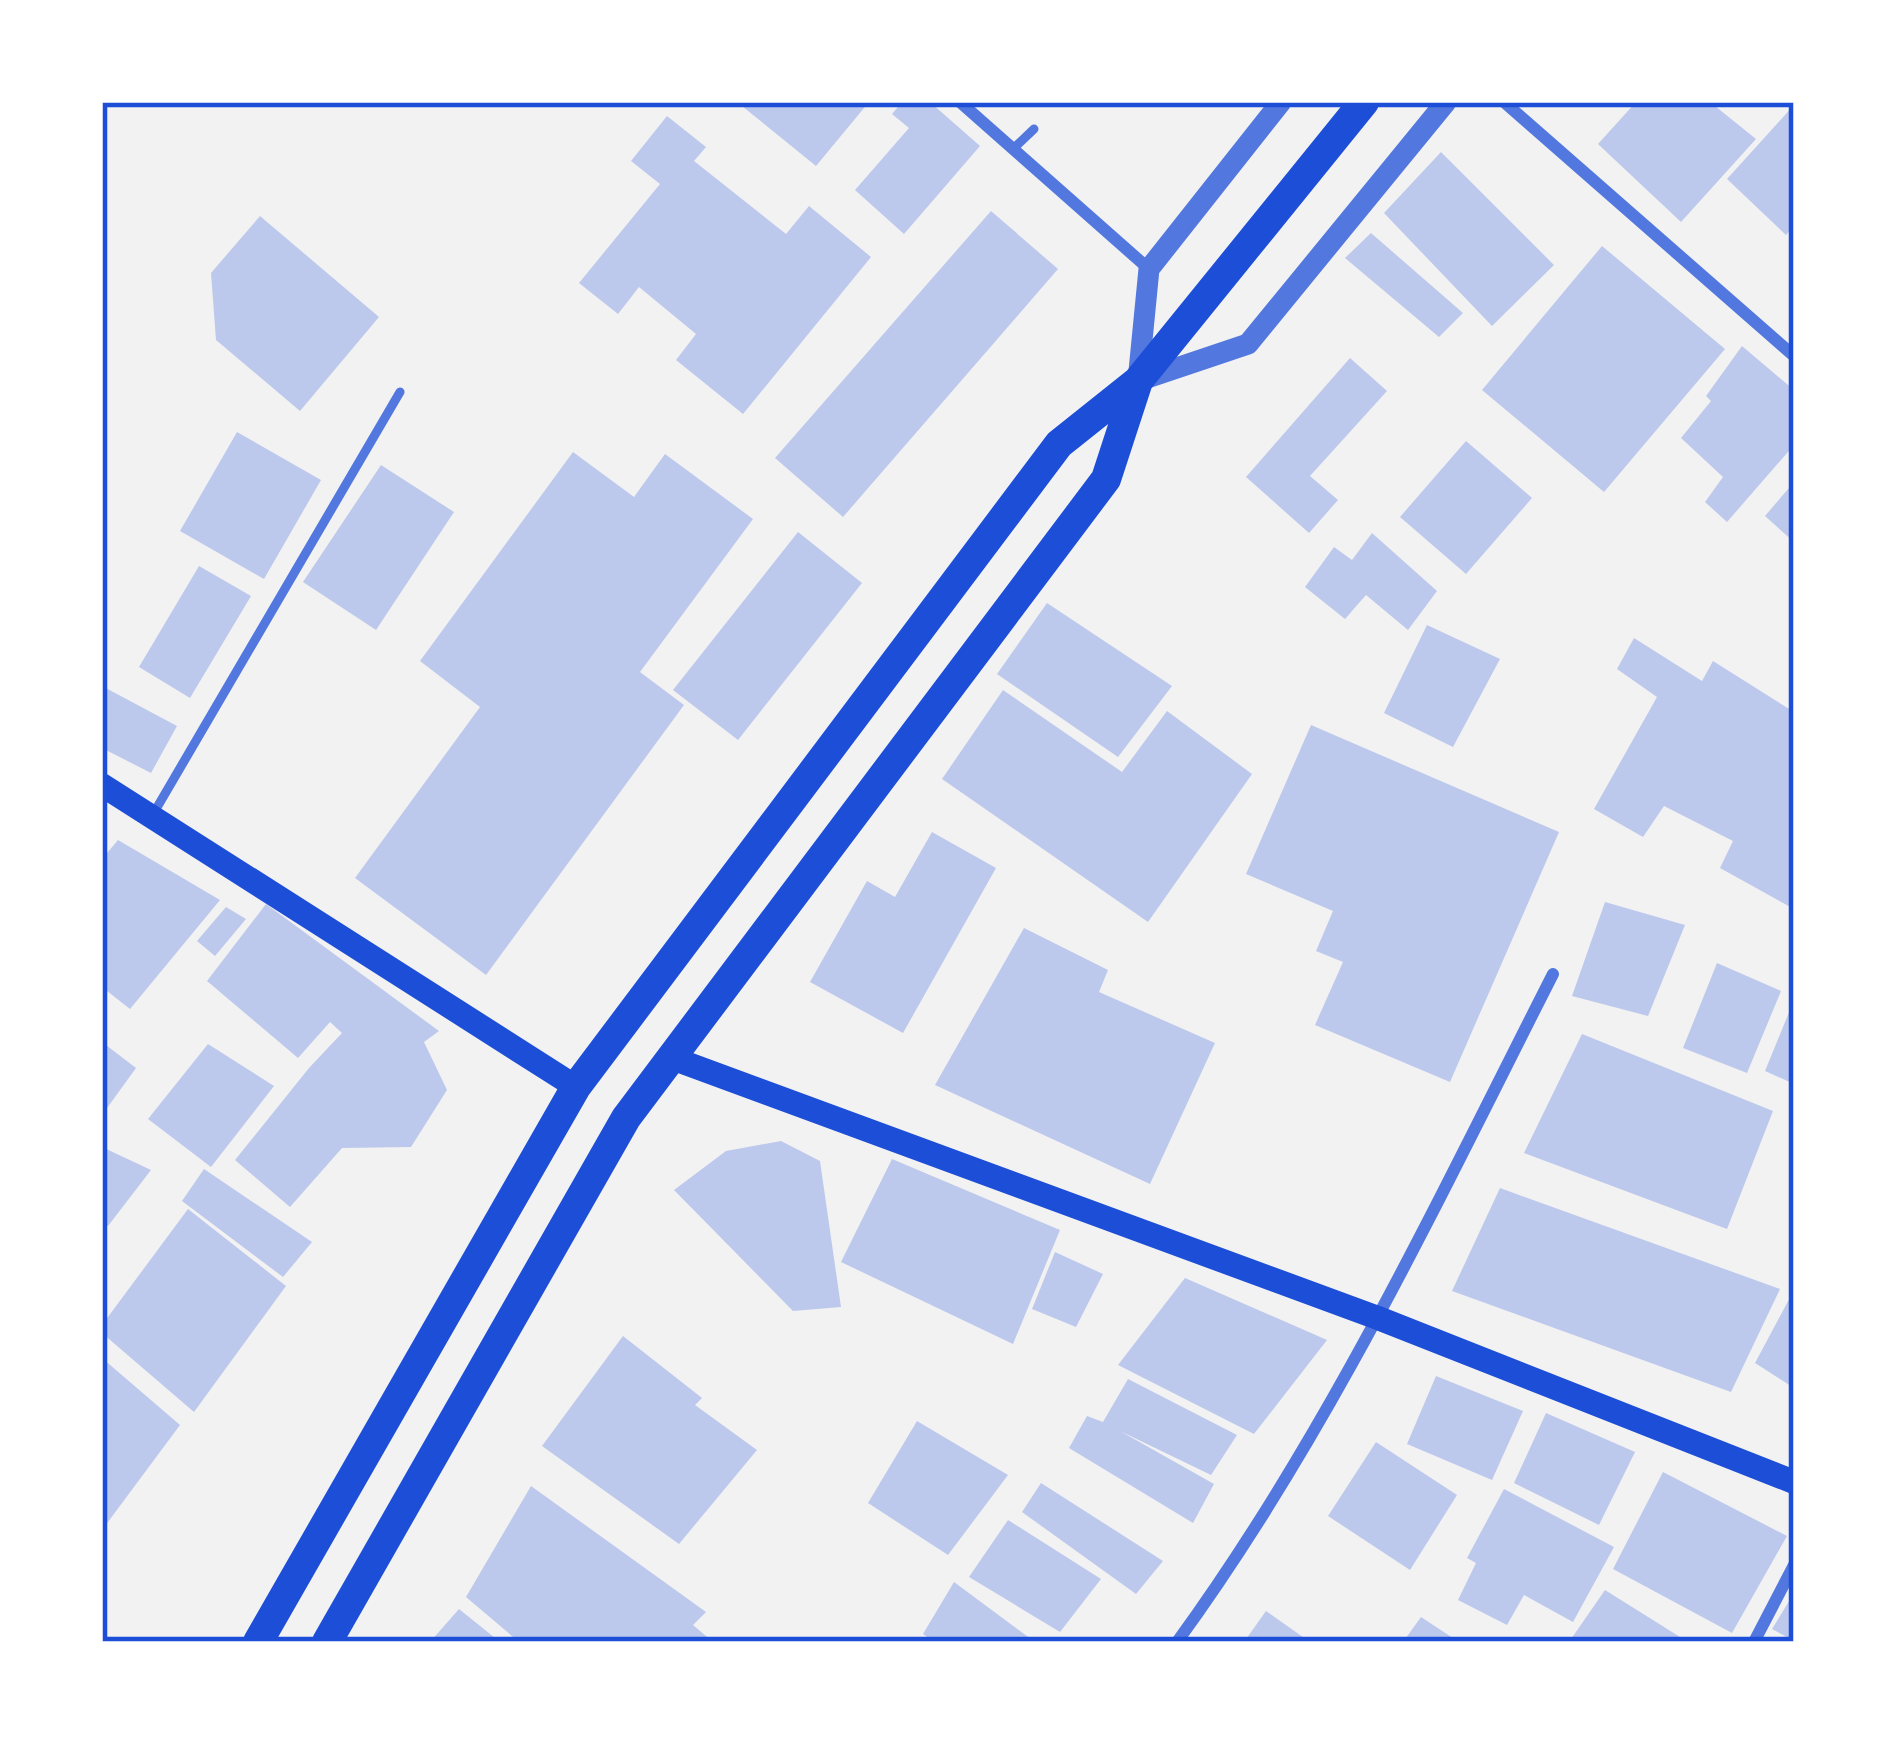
<svg xmlns="http://www.w3.org/2000/svg" width="1896" height="1744" viewBox="0 0 1896 1744" font-family="'Fira Sans',sans-serif">
	<style>
		.building { fill: #bdc9ec }
		.lines { fill: none; stroke-linecap: round; stroke-linejoin: round }
		.service { stroke: #5277de; stroke-width: 9 }
		.minor { stroke: #5277de; stroke-width: 12 }
		.tertiary { stroke: #5277de; stroke-width: 21 }
		.secondary { stroke: #1d4ed8; stroke-width: 24 }
		.primary { stroke: #1d4ed8; stroke-width: 30 }
		.neatline { fill: none; stroke: #1d4ed8; stroke-width: 4.5 }
	</style>
	<rect width="100%" height="100%" fill="#f2f2f2"/>
	<path class="building" d="M737,102h132l-53,64z
		M902,102h28l50,44 -76,88 -49,-44 54,-62 -17,-14z
		M1636,102h74l46,37 -75,83 -83,-78z
		M1794,105v121l-8,9 -59,-56z
		M667,116l39,31 -12,14 92,73 23,-28 62,51 -128,157 -67,-54 20,-26 -57,-47 -21,27 -39,-31 81,-99 -29,-23z
		M1441,152l113,113 -62,61 -108,-113z
		M991,211l67,58 -215,248 -68,-59z
		M260,216l119,101 -79,94 -84,-71 -5,-67z
		M1371,233l92,80 -24,24 -94,-79z
		M1602,246l123,103 -121,143 -122,-102z
		M1742,346l52,44v55l-67,77 -22,-20 18,-25 -42,-39 30,-37 -5,-5z
		M1350,358l37,33 -77,85 28,24 -29,33 -63,-56z
		M237,432l84,48 -57,99 -84,-48z
		M1466,441l66,57 -66,76 -66,-57z
		M573,452l61,45 31,-43 88,65 -113,153 44,33 -198,270 -131,-97 125,-171 -60,-46z
		M381,465l73,47 -78,118 -73,-48z
		M1794,482v60l-29,-26z
		M798,532l64,51 -124,157 -65,-50z
		M1372,533l65,58 -29,39 -42,-35 -21,24 -40,-32 29,-40 18,13z
		M199,566l52,30 -61,102 -51,-31z
		M1047,603l125,83 -54,71 -121,-83z
		M1427,625l73,34 -47,88 -69,-34z
		M1634,638l68,43 11,-20 81,51v197l-74,-41 13,-27 -69,-35 -21,31 -49,-28 63,-112 -40,-28z
		M102,686l75,40 -26,47 -49,-25z
		M1003,690l119,82 45,-61 85,63 -104,148 -206,-143z
		M1311,725l248,107 -109,250 -135,-57 28,-63 -27,-11 17,-40 -87,-37z
		M932,832l64,36 -93,165 -93,-51 57,-101 28,16z
		M118,840l102,60 -90,109 -28,-22v-128z
		M1605,902l80,23 -37,91 -76,-20z
		M266,904l173,127 -15,11 23,48 -36,57 -69,1 -52,59 -55,-47 74,-92 33,-35 -12,-11 -32,36 -91,-77z
		M226,907l20,12 -31,37 -18,-15z
		M1024,928l84,42 -9,22 116,51 -65,141 -215,-99z
		M1717,963l64,28 -34,82 -64,-25z
		M1794,1000v84l-29,-13z
		M1582,1034l191,77 -46,118 -203,-76z
		M102,1042l34,26 -34,47z
		M208,1044l66,42 -63,81 -63,-48z
		M781,1141l39,20 21,146 -48,4 -119,-121 52,-39z
		M102,1147l49,23 -43,56 -6,-4z
		M892,1159l168,71 -47,114 -172,-82z
		M204,1169l108,73 -29,35 -101,-76z
		M1500,1188l280,101 -49,103 -279,-101z
		M188,1209l98,77 -92,126 -92,-79v-8z
		M1055,1252l48,22 -27,53 -44,-18z
		M1185,1278l142,62 -73,94 -136,-69z
		M1794,1290v98l-39,-25z
		M623,1336l79,62 -7,7 62,45 -78,94 -137,-98z
		M102,1358l78,67 -78,105z
		M1436,1376l87,35 -31,69 -85,-36z
		M1128,1379l109,56 -26,40 -91,-44 94,53 -21,39 -124,-75 18,-32 16,6z
		M1546,1413l89,39 -36,73 -85,-42z
		M917,1421l91,54 -60,80 -80,-52z
		M1376,1442l81,53 -47,75 -82,-54z
		M1663,1472l124,64 -55,97 -119,-64z
		M1041,1483l122,78 -27,33 -114,-82z
		M531,1486l175,126 -13,13 20,17h-194l-53,-45z
		M1504,1489l110,58 -41,75 -49,-27 -17,30 -49,-25 18,-37 -9,-5z
		M1008,1520l93,59 -41,53 -91,-55z
		M954,1582l81,60h-101l-11,-8z
		M1605,1590l83,52h-119z
		M1794,1593v48l-22,-12z
		M459,1609l41,33h-70z
		M1266,1611l44,31h-66z
		M1421,1617l38,25h-56z"/>
	<g class="lines">
		<path class="service" d="M1014,148l20,-19
			M152,816l248,-424"/>
		<path class="minor" d="M960,102l189,167
			M1504,102l290,254
			M1177,1642c151,-207 260,-440 376,-668
			M1754,1642l40,-77"/>
		<path class="tertiary" d="M1281,102l-132,167 -11,112 110,-37 198,-242"/>
		<path class="secondary" d="M102,785l474,302
			M669,1057l709,261 416,164"/>
		<path class="primary" d="M258,1642l318,-555 483,-643 79,-63 226,-279
			M327,1642l299,-524 480,-639 32,-98"/>
	</g>
	<rect width="1896" height="1744" fill="none" stroke="#ffffff" stroke-width="210"/>
	<rect x="105" y="105" width="1686" height="1534" class="neatline"/>
</svg>
